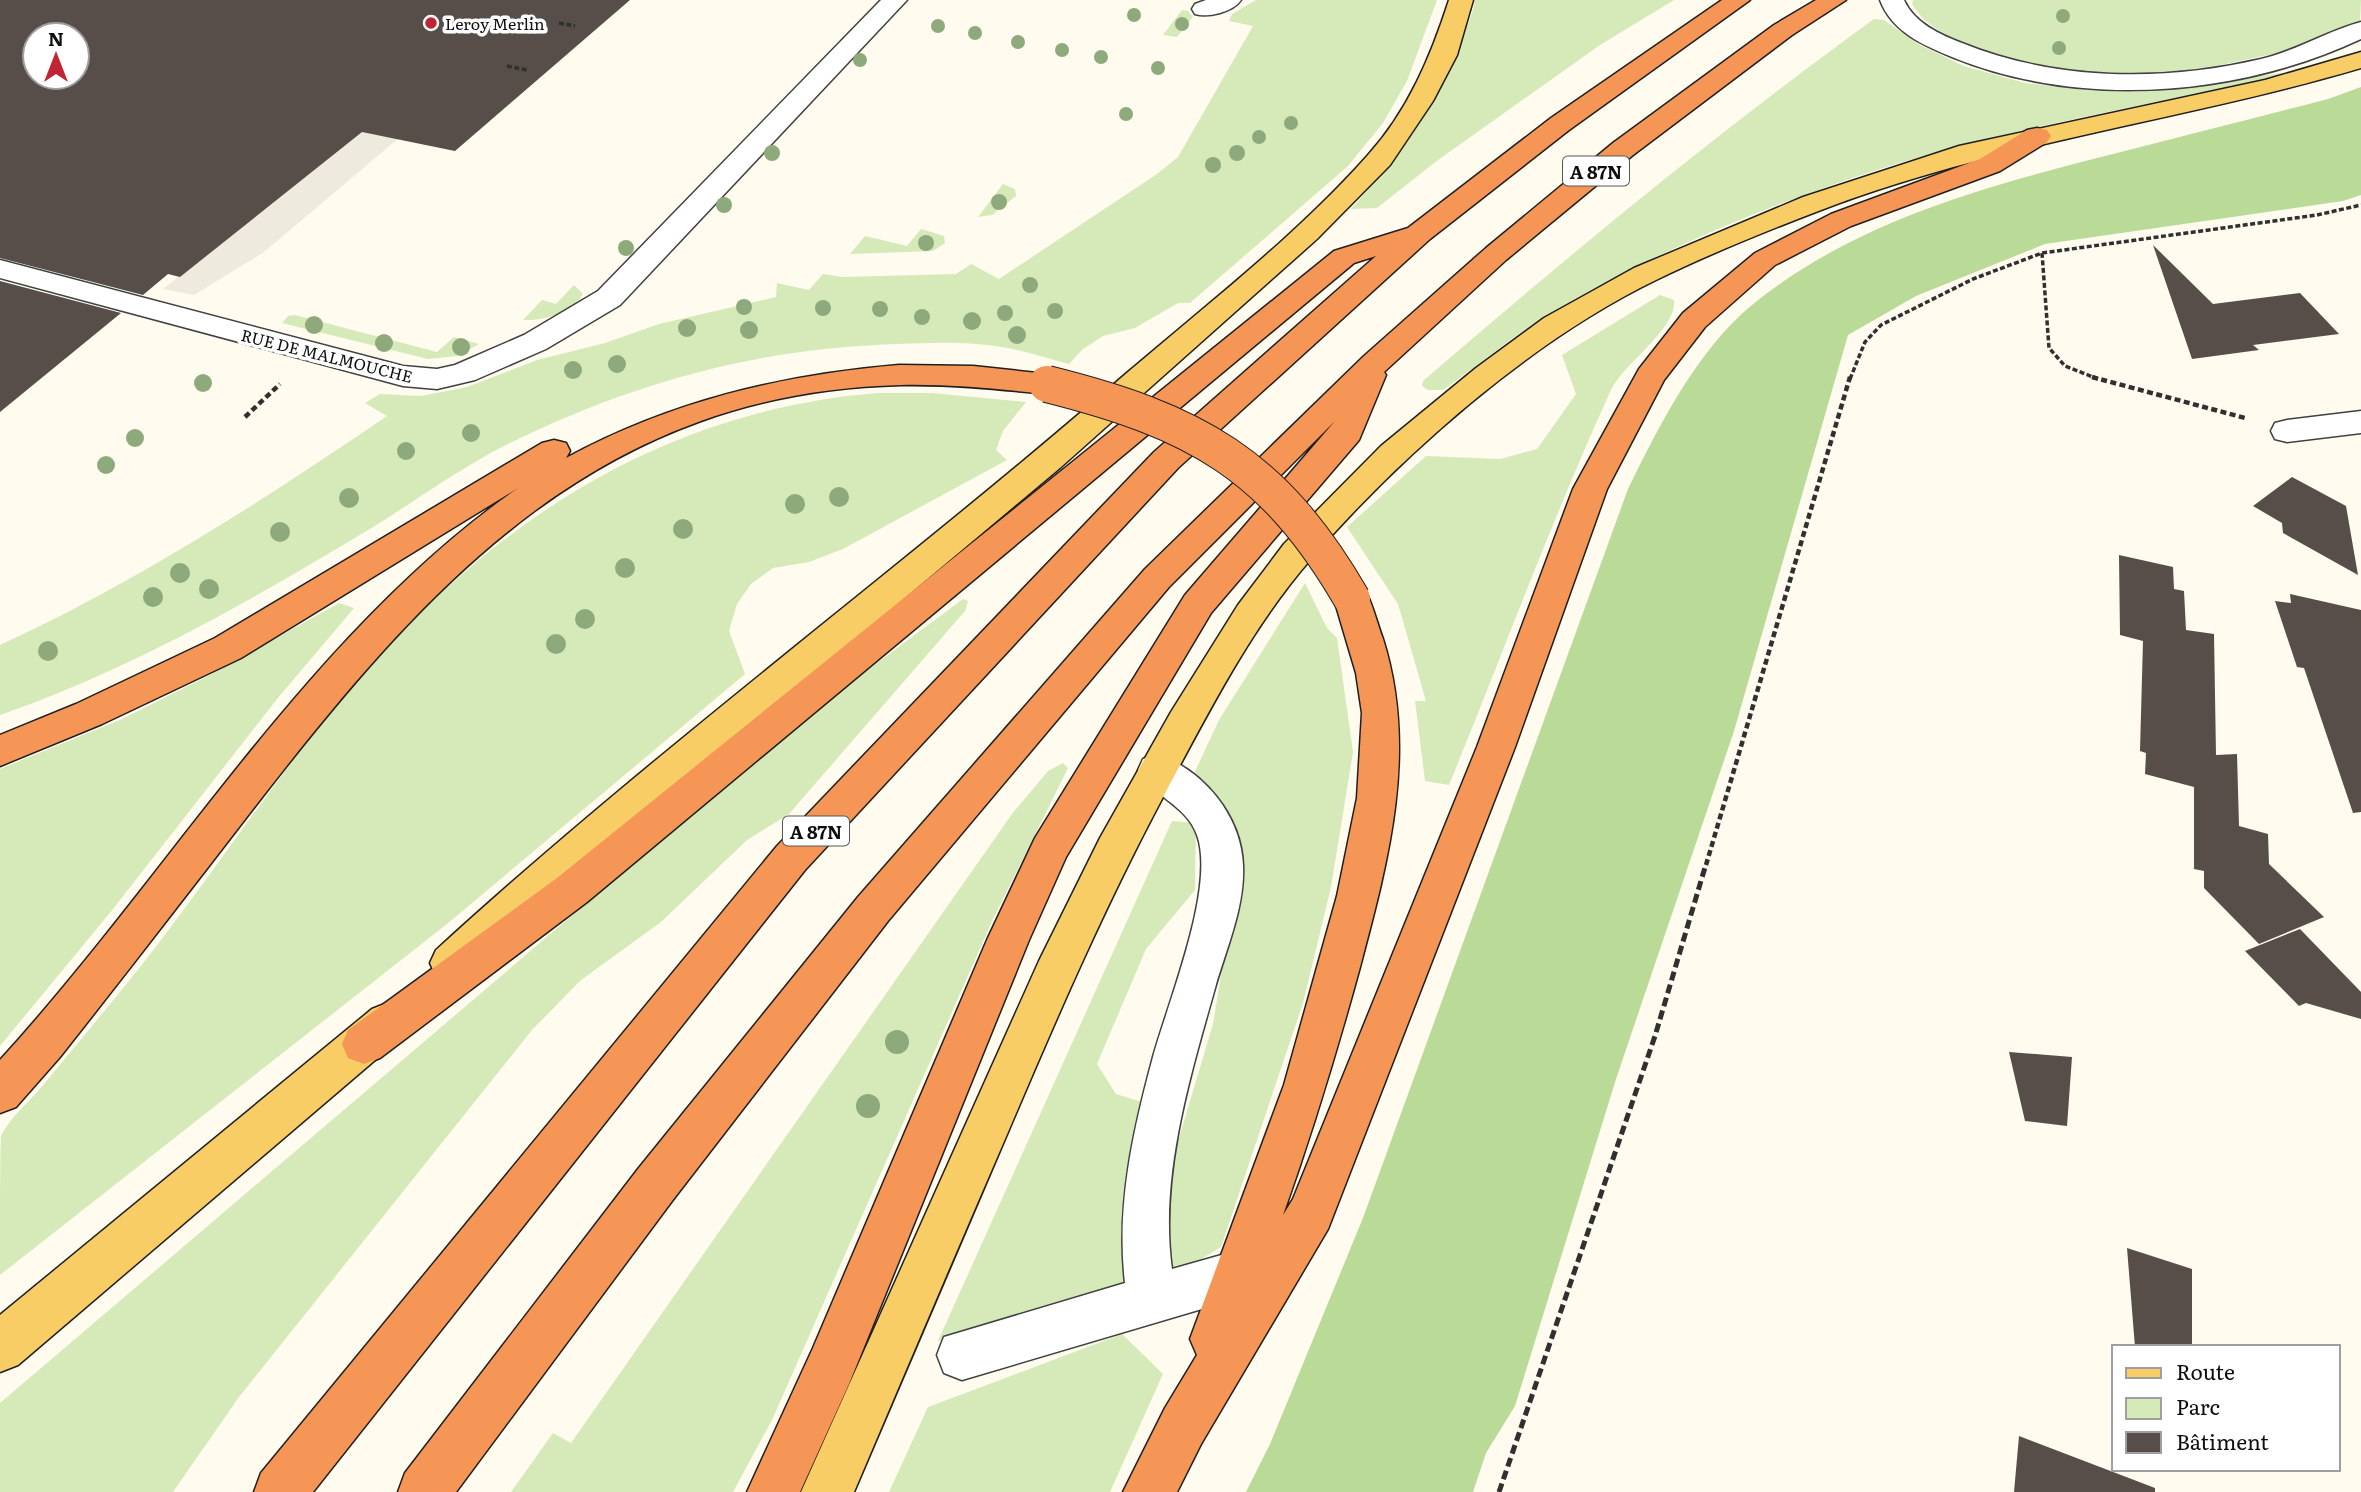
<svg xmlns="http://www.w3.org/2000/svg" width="2361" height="1492" viewBox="0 0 2361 1492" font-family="Literata,serif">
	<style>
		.green { fill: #d5eab8 }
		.forest { fill: #badb97 }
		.plaza { fill: #efeade }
		.building { fill: #574e4a; fill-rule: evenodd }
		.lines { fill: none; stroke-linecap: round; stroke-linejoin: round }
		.minor-casing { stroke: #414141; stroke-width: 3 }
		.major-casing { stroke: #1f1f1f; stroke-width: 3 }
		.highway-casing { stroke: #1f1f1f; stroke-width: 3 }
		.path-far2 { stroke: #303030; stroke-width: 3.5; stroke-dasharray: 5 2.5; stroke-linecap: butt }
		.path-far1 { stroke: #303030; stroke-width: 4.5; stroke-dasharray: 6 3.5; stroke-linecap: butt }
		.path { stroke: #303030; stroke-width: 5; stroke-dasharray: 9 4.5; stroke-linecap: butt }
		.minor { fill: #fff; fill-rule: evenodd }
		.major { fill: #f9cd65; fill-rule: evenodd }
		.highway { fill: #f59657; fill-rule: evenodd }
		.highway-bridge-casing { stroke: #1f1f1f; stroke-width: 38; stroke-linecap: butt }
		.highway-bridge { stroke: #f59657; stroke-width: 36 }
		.tree { fill: #8eaa7c }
		.poi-dot { fill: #c02535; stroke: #fff; stroke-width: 2.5 }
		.labels { text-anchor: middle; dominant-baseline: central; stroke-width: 7; stroke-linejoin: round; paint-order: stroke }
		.far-poi-label { font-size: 16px; fill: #0e0e0e; stroke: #fff; text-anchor: start }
		.far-street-label { font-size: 16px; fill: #0e0e0e; stroke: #fff }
		.shield { fill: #fff; stroke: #565656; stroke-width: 2 }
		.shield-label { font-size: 18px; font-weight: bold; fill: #0e0e0e }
	</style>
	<rect width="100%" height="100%" fill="#fffbef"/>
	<path class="green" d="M1256,0h181l-30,81 -24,42 -35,43 -158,137h-12l-43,25 -32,8 -20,13 -14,15c-24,-6 -49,-15 -74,-18 -32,-5 -66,-3 -98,-2 -139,4 -266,39 -391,101 -46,23 -89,55 -133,82 -119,72 -241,142 -373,188v-70c137,-63 262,-144 387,-229l-22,-13 15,-9 41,2 46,-9 70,-27 68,-17 54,-19 117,-27 1,-14 32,7 14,-16 19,3 114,-3 15,-10 28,15 158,-105 21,-17 75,-131 -24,-5 3,-7z
		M1475,0h199l-74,45 -162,115 -61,48 -26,1c46,-50 86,-103 110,-168 5,-13 12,-27 14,-41z
		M1913,0h448l-1,21c-18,8 -35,18 -54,24 -16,6 -35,9 -52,13 -91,21 -189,26 -278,-11 -26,-10 -50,-19 -64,-43z
		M1182,10l6,1 5,6 -16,20 -14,-2z
		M1874,19l10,1 36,25 44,21 61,17 54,6 59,3 160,-21c-139,33 -282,55 -418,98 -110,35 -225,83 -325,141 -39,23 -75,54 -112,80h-15l-6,-4 1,-5c146,-126 295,-249 451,-362z
		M1003,184l12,5 1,7 -24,19 -14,2z
		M921,229l23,7 1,7 -12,8 -83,3 15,-18 42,10z
		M574,285l9,9c-11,19 -40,27 -60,26l19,-20 14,4z
		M1660,295l14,5c4,28 -51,64 -63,90 -59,129 -108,263 -162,395l-24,-4 -10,-80h11l-28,-97 -51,-77 79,-71 74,3 37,-10 39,-55 -14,-39z
		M295,315l142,37 17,-15 25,7 -22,12 -29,3 -146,-36 6,-7z
		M877,393h55l94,9 -23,29 -7,19 11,10 -164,89 -34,13 -36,6 -22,16 -14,20 -8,27 16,43 -298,250 -447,351c0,-21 0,-128 1,-139 9,-19 30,-36 43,-52 38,-46 77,-92 114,-140 71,-93 136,-193 215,-281 134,-151 299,-253 504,-270z
		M1305,583l22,45 10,10 16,114 -22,135 -28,116 -82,244 -54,33 -4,-59 9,-60 41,-137 18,-111 -40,-133 28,-60z
		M963,599l5,2 -3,10 -176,203 -42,26 -86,82 -80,58 -49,50 -293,367 -66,95h-173v-89l683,-582 167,-138z
		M339,603l15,5 -77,91 -164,210 -113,137v-277l122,-50 88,-44z
		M1063,763l5,5 -75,151 -221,501 -39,72h-222l42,-59 18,10 441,-629 36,-43z
		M1172,821l24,2 -1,67 -49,59 -49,115 19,30 26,8 -12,47 -4,138 -188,54z
		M1122,1334l41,40 -53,118h-221l39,-85z"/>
	<path class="forest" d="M2361,87v108l-18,6 -298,43 -129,52 -68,39 -114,396 -118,348 -101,327 -29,47 -13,39h-227l24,-48 93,-226 265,-729c31,-63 69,-139 124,-184 104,-85 239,-120 365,-152 71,-18 141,-36 211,-54z"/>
	<path class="plaza" d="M431,76l-8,46 -30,21 -129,109 -70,43 -31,-6z"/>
	<path class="building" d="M0,0h630l-175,151 -93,-19 -182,145 -12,-3 -25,21 -143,-37zM35,35h42v42h-42z
		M2153,245l60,59 87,-11 39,41 -86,11 6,5 -67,9z
		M0,281l121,32 -121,99z
		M2292,477l54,29 12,69 -75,-42 -1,-10 -29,-17z
		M2119,555l54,12 1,22 10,2 2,39 28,4 2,121 21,-1 2,72 29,8 1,30 55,53 -65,27 -55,-56v-17l-10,-2v-82l-49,-13 1,-21 -6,-2 3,-110 -23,-6z
		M2290,594l71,16v202l-8,1 -49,-145 -7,-1 -22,-66 16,2z
		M2300,929l61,63v27l-55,-16 -7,3 -54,-55z
		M2009,1052l63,5 -5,69 -42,-5z
		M2127,1248l65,21v78h-57z
		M2019,1436l136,52v4h-141z"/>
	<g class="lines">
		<g class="minor-casing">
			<path id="minor" d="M881,0h26l-287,305 -74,44 -71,31 -38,9 -34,-3 -403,-108v-18l403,106 34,3 18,-4 69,-30 74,-44z
				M1206,0h35c-8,12 -33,18 -46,14l-3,-5 3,-5z
				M1880,0h24c10,23 37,35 58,43 94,38 202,39 299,16 35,-8 66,-28 100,-37v17c-124,58 -281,70 -409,18 -29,-12 -60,-25 -72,-57z
				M2361,411v22l-74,9 -12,-3 -4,-8 4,-8 12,-3z
				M1157,754c46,16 84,61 86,111 2,42 -17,84 -28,123 -25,89 -56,189 -43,281l67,-19 17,7 7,17 -7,17 -17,7 -277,82 -18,-7 -7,-18 7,-18 181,-54c-9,-77 8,-152 28,-226 15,-55 63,-170 44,-222 -11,-31 -46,-39 -59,-65l5,-11z"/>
		</g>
		<g class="major-casing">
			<path id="major" d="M1449,0h24l-16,55 -24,46 -43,64 -73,74 -256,228 -500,419 -95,90 -15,6 -15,-6 -6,-13 6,-13c222,-203 465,-381 692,-578 82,-70 169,-137 240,-217 40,-44 63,-99 81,-155z
				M2361,52v16c-179,53 -366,75 -540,142 -55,21 -112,44 -165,70 -126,61 -255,175 -346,280 -60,69 -104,157 -147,237 -58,109 -107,222 -155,335 -52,120 -103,240 -154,360h-53l238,-531 61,-123 71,-126 67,-107 46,-61 97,-98 95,-78 68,-50 90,-50 169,-71 156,-51 306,-66z
				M387,1003l15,6 7,14 -7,14 -384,328 -18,7v-57l372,-306z"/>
		</g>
		<g class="highway-casing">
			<path id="highway" d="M1722,0h28l-181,130 -139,109 -252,229 -373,402 -492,622h-59l7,-19 516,-627 377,-394 222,-196 -22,7 -767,639 -207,156 -16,6 -16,-6 -6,-14 6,-14 209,-152 777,-627 74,-23 143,-110z
				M1816,0h30l-54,35 -159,120 -127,105 -122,112 2,3 -27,65 -148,173 -145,244 -37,83 -180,444 -49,108h-53l66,-144 174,-408 48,-102 150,-243 150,-174 -166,166 -281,334 -216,280 -216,291h-58l7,-19 233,-304 220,-272 287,-328 219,-213 122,-108 127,-105 161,-118z
				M2037,128l10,2 4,6 -4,6 -47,29 -149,55 -76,39 -70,62 -41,53 -57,109 -92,258 -187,482 -127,215 -24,48h-54l42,-84 32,-53 -7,-16 94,-254 53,-189 20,-98 5,-85 -6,-40 -22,-74 5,-9 13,-4 13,4c8,15 12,33 18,49 35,111 6,219 -23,328 -23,84 -48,166 -77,248l10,-16 184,-452 96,-258 66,-120 44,-56 72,-60 76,-39 149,-55 47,-29z
				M899,365l74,1 74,8 11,3 5,7 -5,7 -11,3c-49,-5 -97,-10 -146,-9 -298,7 -468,193 -638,411 -67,87 -135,175 -203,261l-44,50 -16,6v-53c171,-187 308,-425 518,-572l-277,170 -139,66 -102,42v-31l76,-31 139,-66 327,-195 12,-3 12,3 4,8 -4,7c105,-57 215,-83 333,-93z"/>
		</g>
		<path class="path-far2" d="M559,23l16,3
			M507,66l20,4
			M2042,253l7,95 16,18 33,13
			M1850,379l15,-37 16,-17 92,-46 69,-26 275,-38 44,-10"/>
		<path class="path-far1" d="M2092,377l153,41
			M245,417l35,-33
			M1706,865l144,-488"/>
		<path class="path" d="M1499,1492l156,-456 51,-172"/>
		<use href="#minor" class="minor"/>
		<use href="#major" class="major"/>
		<use href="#highway" class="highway"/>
		<g class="highway-bridge-casing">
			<path id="highway-bridge" d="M1047,384c148,37 227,80 305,215"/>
		</g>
		<use href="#highway-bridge" class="highway-bridge"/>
	</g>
	<g class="tree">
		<circle cx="1134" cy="15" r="7"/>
		<circle cx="2063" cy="16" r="7"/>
		<circle cx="1182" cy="24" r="7"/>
		<circle cx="938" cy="26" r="7"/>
		<circle cx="975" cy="33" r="7"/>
		<circle cx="1018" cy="42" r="7"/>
		<circle cx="2059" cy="48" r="7"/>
		<circle cx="1062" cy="50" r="7"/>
		<circle cx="1101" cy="57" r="7"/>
		<circle cx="860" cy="60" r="7"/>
		<circle cx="1158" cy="68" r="7"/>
		<circle cx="1126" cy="114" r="7"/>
		<circle cx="1291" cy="123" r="7"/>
		<circle cx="1259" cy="137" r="7"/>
		<circle cx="772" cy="153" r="8"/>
		<circle cx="1237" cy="153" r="8"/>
		<circle cx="1213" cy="165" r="8"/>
		<circle cx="999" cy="202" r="8"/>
		<circle cx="724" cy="205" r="8"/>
		<circle cx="926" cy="243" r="8"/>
		<circle cx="626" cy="248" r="8"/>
		<circle cx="1030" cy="285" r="8"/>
		<circle cx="744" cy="307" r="8"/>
		<circle cx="823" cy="308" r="8"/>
		<circle cx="880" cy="309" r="8"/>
		<circle cx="1055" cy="311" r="8"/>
		<circle cx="1005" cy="313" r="8"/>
		<circle cx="922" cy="317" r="8"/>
		<circle cx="972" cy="321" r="9"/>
		<circle cx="314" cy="325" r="9"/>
		<circle cx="687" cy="328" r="9"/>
		<circle cx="749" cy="330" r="9"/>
		<circle cx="1017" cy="335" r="9"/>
		<circle cx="384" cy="343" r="9"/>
		<circle cx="461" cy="347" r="9"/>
		<circle cx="617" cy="364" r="9"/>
		<circle cx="573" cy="370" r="9"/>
		<circle cx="203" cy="383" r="9"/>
		<circle cx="471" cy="433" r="9"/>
		<circle cx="135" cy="438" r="9"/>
		<circle cx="406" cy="451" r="9"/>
		<circle cx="106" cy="465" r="9"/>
		<circle cx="839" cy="497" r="10"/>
		<circle cx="349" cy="498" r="10"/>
		<circle cx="795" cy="504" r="10"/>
		<circle cx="683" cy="529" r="10"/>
		<circle cx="280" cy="532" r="10"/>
		<circle cx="625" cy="568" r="10"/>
		<circle cx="180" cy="573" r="10"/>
		<circle cx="209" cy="589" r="10"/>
		<circle cx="153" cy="597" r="10"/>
		<circle cx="585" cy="619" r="10"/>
		<circle cx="556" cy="644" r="10"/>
		<circle cx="48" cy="651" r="10"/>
		<circle cx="897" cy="1042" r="12"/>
		<circle cx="868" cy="1106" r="12"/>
	</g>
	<circle class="poi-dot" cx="431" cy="23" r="7"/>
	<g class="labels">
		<g class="far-poi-label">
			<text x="445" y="23">Leroy Merlin</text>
		</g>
		<g class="far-street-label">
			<text transform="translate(327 355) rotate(14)">RUE DE MALMOUCHE</text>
		</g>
		<g class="shield">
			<rect x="1563" y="156.5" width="66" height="29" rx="5"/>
			<rect x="783" y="816.5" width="66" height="29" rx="5"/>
		</g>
		<g class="shield-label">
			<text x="1596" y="171">A 87N</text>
			<text x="816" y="831">A 87N</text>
		</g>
	</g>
	<rect x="2112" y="1345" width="228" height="126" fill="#ffffff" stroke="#9f9f9f" stroke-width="2"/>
	<rect x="2126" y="1368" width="35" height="10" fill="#f9cd65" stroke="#9f9f9f" stroke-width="2"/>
	<text x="2176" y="1380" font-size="21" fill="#0e0e0e">Route</text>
	<rect x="2126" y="1398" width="35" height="21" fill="#d5eab8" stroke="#9f9f9f" stroke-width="2"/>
	<text x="2176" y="1415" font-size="21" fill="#0e0e0e">Parc</text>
	<rect x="2126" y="1432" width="35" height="21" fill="#574e4a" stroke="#9f9f9f" stroke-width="2"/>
	<text x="2176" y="1450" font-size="21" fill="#0e0e0e">Bâtiment</text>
	<g transform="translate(56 56)"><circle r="33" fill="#ffffff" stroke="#9f9f9f" stroke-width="2"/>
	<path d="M0-5L12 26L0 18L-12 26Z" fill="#c02535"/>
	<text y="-10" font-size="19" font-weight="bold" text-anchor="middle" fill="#0e0e0e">N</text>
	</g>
</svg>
